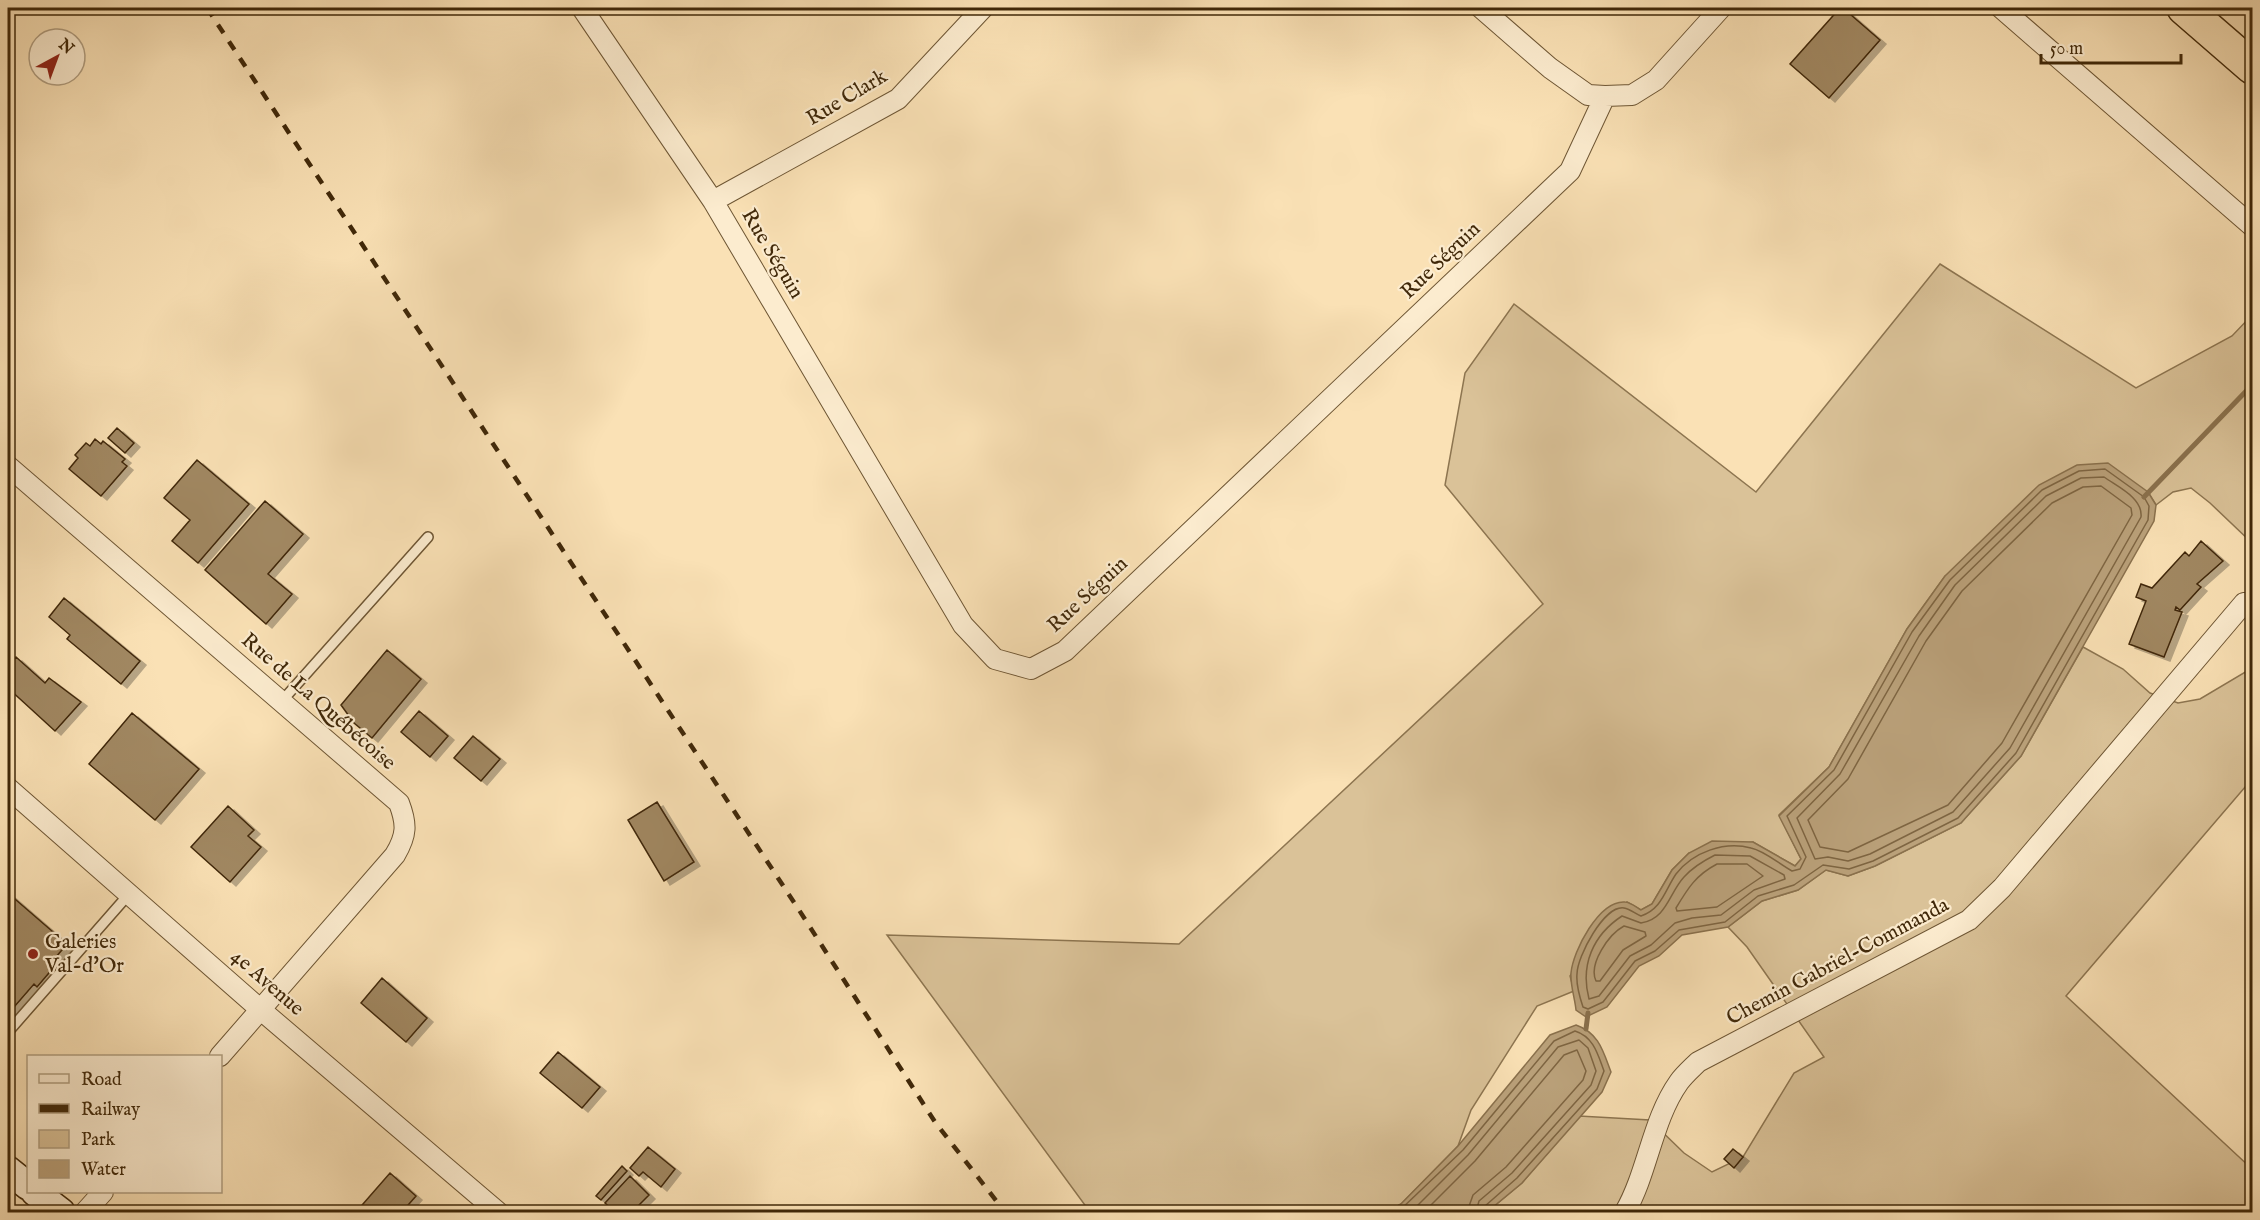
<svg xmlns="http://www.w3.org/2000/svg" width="2260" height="1220" viewBox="0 0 2260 1220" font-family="'IM FELL English',serif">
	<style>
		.green { fill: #dac298; stroke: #8d7550; stroke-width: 1.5 }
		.water { fill: #bba27b; stroke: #8a714d; stroke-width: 1.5 }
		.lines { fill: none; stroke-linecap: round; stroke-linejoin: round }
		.shore { stroke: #7e6542; stroke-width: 1.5 }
		.stream { stroke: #8a714d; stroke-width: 5 }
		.building { fill: #a18862; stroke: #402809; stroke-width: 1.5; filter: url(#shadow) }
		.lane-casing { stroke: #6e5634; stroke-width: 12 }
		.street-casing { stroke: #6e5634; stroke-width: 22 }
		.secondary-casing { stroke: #402809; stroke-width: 30 }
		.highway-casing { stroke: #402809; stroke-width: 36 }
		.lane { stroke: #fceccf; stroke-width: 9 }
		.street { stroke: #fceccf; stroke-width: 20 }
		.secondary { stroke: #fceccf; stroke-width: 27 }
		.highway { stroke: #fae1b5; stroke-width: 33 }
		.rail { stroke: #402809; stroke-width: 4.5; stroke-dasharray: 10 10; stroke-linecap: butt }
		.poi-dot { fill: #8f2418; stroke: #fceccf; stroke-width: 2 }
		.labels { text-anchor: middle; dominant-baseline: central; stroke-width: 4.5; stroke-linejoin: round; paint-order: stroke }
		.street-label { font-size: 21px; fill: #402809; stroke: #fceccf }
		.poi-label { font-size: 21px; fill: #402809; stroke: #fceccf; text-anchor: start }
	</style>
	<defs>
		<filter id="shadow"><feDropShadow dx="6" dy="4" stdDeviation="0" flood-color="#0004"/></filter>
	</defs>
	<rect width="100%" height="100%" fill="#fae1b5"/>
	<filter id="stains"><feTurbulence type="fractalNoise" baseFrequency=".00333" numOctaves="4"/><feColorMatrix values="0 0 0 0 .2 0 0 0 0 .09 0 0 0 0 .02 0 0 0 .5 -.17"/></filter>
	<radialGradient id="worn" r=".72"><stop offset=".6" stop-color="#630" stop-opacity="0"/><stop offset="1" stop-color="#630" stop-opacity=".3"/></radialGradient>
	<path class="green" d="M1940,264l196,124 96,-52 20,-21v228l-42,-40 -19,-15 -18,4 -17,13 -8,-13 -203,84 -38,53 -78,138 -50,48 22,44 -6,7 -42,-24 -64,11 -17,17 -20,34 -11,6 -14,-8 -57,74 4,15 -37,15 -66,104 -13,36 -57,58 -14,8h-297l-203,-277 292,9 364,-340 -98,-119 20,-112 49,-69 242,188z
		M2083,647l40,22 27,24 28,10 22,-4 52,-31v111l-186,217 186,173v43h-765l35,-29 57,-67 71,4 34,33 28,19 31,-15 51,-84 30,-16 -77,-110 -19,-20 34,-26 36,-11 28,-20 22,6 27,-10 86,-43 60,-67z"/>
	<path class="water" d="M2108,463l40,29 8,13 -2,16 -133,235 -60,67 -86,43 -27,10 -22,-6 -28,20 -36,11 -34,26 -46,8 -23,21 -20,10 -32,41 -21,10 -10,-7c-1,-11 -6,-26 -5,-37 2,-22 28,-73 54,-71 5,0 11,5 16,8l11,-6 20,-34 17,-17 23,-12 41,1 42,24 6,-7 -22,-43 50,-49 78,-138 38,-53 94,-91 38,-20z
		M1576,1025c23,8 27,26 35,47l-9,20 -80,91 -35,29h-100l14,-8 57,-58 92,-111z"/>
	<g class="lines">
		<path class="shore" d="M2105,469l39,28 5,9 -1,14 -132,233 -58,65 -85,43 -24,8 -26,-4 -29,20 -36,11 -33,26 -46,8 -24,21 -20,10 -32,41 -15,7 -5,-2c-3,-9 -7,-23 -6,-33 0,-17 27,-69 47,-66 6,1 12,6 17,8 21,-7 24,-26 35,-42 17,-22 48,-33 75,-26 14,3 28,16 41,23l8,-2 6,-12 -19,-41 47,-46 78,-138 38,-52 92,-90 37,-19z
			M2104,477c14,10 39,21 37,40l-131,231 -57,64 -83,42 -22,7 -20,-4 -13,2 -18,-41 43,-44 79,-138 36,-51 91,-89 35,-18z
			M2101,486l30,22 1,7 -130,228 -54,62 -100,47 -28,-5 -12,-27 40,-41 78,-138 36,-50 90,-88 31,-16z
			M1715,855l35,1 34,19 1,4 -31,11 -33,25 -29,3 -17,5 -24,22 -21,11 -31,40 -10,3c-9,-34 4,-64 33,-83l19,7c26,-4 28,-30 43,-46 9,-10 19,-16 31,-22z
			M1717,864h30l16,12 -46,31 -40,4 -1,-3c12,-20 20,-33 41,-44z
			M1624,926l21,6 1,4 -23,14 -23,31h-4c-8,-17 13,-47 28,-55z
			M1398,1212l65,-62 91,-109 21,-10c19,6 23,24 29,40l-7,18 -80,89 -32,28 -2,6
			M1411,1212l57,-57 90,-108 21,-7 9,8 8,23 -5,14 -79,88 -33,28 -3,11
			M1424,1212l51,-51 89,-106 13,-5 9,21 -3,9 -77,87 -33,28 -6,17"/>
		<path class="stream" d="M2144,497l108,-112
			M1586,1029l2,-16"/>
	</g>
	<path class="building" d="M1840,8h3l37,32 -51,58 -39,-34z
		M117,428l17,15 -9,10 -17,-15z
		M95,439l6,5 2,-3 22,18 -3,3 5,4 -26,30 -32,-27 9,-11 -3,-3 11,-12 4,3z
		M197,460l52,44 -51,59 -26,-22 18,-21 -26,-22z
		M265,501l38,33 -35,40 24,20 -26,30 -61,-54z
		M2201,541l22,20 -26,23 4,3 -21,23 -4,-3 -1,3 7,2 -18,45 -35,-13 17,-43 -10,-4 5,-13 11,4 33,-36 4,4z
		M64,598l76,63 -19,23 -54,-45 3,-4 -21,-18z
		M387,650l34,29 -49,59 -18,-15 -13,-18z
		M16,657l29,26 4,-5 32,24 -26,29 -47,-43v-22z
		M419,711l29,25 -18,21 -29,-25z
		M132,713l67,56 -44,51 -66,-56z
		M473,736l27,23 -19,22 -27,-23z
		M657,802l37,60 -30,19 -36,-61z
		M228,806l26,24 -6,6 13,11 -31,35 -39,-35z
		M8,893l59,51 -17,20 4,3 -17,20 -3,-3 -26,30z
		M382,978l45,40 -21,24 -45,-39z
		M558,1052l42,35 -18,21 -42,-35z
		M648,1147l27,22 -14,18 -18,-15 -4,4 -9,-8z
		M1733,1149l10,8 -9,11 -10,-9z
		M622,1166l5,5 -26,29 -5,-4z
		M390,1173l26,23 -14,16h-46z
		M630,1176l19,19 -17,17h-17l-10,-9z
		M236,1206l9,6h-14z"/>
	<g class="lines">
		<g class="lane-casing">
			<path id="lane" d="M281,702l147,-165
				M8,1032l121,-138"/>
		</g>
		<g class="street-casing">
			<path id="street" d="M582,8l131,193 250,424 32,34 36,10 34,-18 505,-480 35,-75
				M1481,8l69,60 38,27 17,1 27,-1 24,-15 65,-72
				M2001,8l251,218
				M713,201l185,-102 85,-91
				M8,466l391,337c8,21 8,32 -4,52l-175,201
				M8,788l253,222 237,202
				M85,1212l18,-20
				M1625,1212c23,-40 27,-92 54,-130 5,-7 13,-14 19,-20l271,-142 33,-32 242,-285"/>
		</g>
		<g class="secondary-casing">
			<path id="secondary" d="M8,1170l20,16
				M35,1192l26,20"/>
		</g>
		<g class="highway-casing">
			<path id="highway" d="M2184,8l68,59"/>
		</g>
		<use href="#lane" class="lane"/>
		<use href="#street" class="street"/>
		<use href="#secondary" class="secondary"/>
		<use href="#highway" class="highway"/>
		<path class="rail" d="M207,8l592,902 136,212 70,90"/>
	</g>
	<circle class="poi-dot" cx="33" cy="954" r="6"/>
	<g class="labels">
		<g class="street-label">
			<text transform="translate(847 98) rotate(-31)">Rue Clark</text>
			<text transform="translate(772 254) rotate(59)">Rue Séguin</text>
			<text transform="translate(1441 261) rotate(-44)">Rue Séguin</text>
			<text transform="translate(1088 595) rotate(-43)">Rue Séguin</text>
			<text transform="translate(318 702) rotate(41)">Rue de La Québécoise</text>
			<text transform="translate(1838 962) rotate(-28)">Chemin Gabriel-Commanda</text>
			<text transform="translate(267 983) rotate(41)">4e Avenue</text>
		</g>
		<g class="poi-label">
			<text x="45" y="942">Galeries<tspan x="45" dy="24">Val-d'Or</tspan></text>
		</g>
	</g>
	<rect width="2260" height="1220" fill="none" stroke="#fae1b5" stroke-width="30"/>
	<rect x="9" y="9" width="2242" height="1202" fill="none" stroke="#402809" stroke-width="3"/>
	<rect x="15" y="15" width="2230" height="1190" fill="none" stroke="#402809" stroke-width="1.5"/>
	<rect x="27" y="1055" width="195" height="138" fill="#fceccf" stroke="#b19e80" stroke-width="1.5"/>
	<rect x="39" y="1074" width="30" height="9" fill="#fceccf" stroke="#b19e80" stroke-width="1.5"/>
	<text x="81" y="1085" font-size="18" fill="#402809">Road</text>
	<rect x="39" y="1104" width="30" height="9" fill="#402809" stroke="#b19e80" stroke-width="1.5"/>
	<text x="81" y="1115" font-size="18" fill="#402809">Railway</text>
	<rect x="39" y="1130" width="30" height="18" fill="#dac298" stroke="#b19e80" stroke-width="1.5"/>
	<text x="81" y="1145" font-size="18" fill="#402809">Park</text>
	<rect x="39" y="1160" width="30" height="18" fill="#bba27b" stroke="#b19e80" stroke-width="1.5"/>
	<text x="81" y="1175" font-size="18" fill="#402809">Water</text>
	<g transform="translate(57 57) rotate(41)"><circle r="28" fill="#fceccf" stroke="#b19e80" stroke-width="1.5"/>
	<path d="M0-4.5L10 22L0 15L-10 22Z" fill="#8f2418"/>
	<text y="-9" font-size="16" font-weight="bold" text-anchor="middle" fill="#402809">N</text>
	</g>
	<path d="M2041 54v9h140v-9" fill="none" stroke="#402809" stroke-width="3"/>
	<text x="2050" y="54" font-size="18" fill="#402809" stroke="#fceccf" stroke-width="4.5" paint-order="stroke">50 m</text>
	<rect width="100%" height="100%" filter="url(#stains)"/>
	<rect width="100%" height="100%" fill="url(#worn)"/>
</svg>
